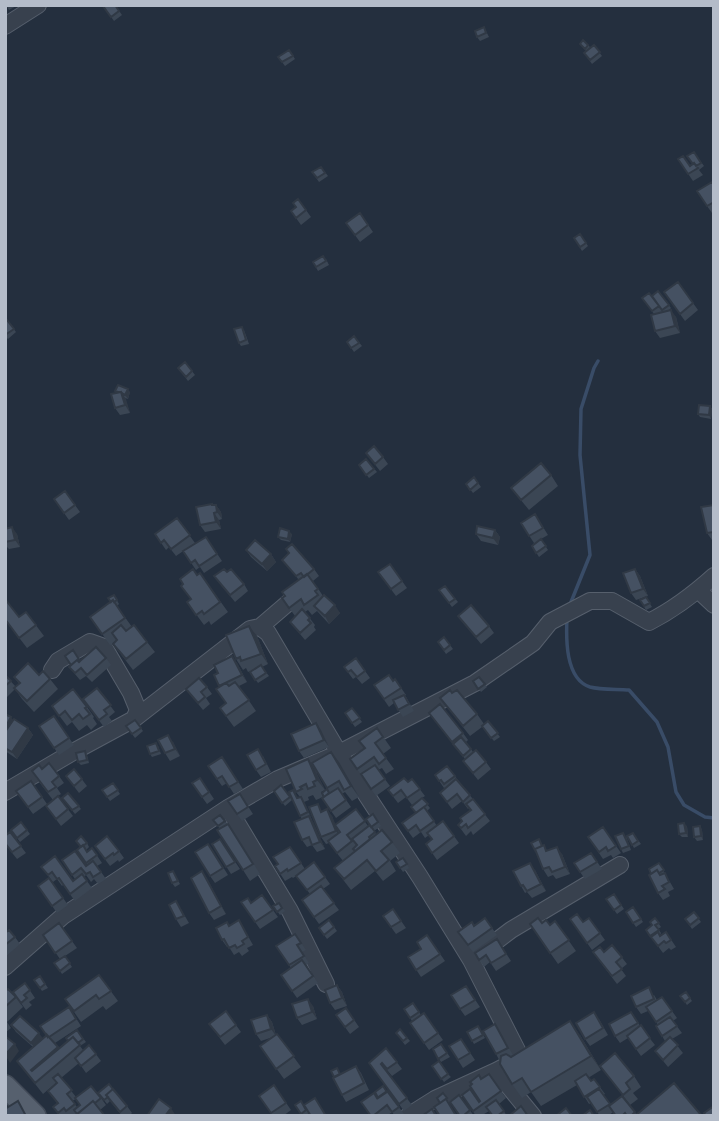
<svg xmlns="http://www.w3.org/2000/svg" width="719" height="1121" viewBox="0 0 719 1121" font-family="Helvetica,sans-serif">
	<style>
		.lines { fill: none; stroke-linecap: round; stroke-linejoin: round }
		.stream { stroke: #394c67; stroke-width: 3.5 }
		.minor-casing { stroke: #565f6c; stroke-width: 18 }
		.major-casing { stroke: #414a57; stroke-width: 24 }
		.minor { stroke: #38414e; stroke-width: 16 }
		.major { stroke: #56606e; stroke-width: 21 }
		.wall { fill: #3b4654; fill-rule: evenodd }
		.shaded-wall { fill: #303945 }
		.building { fill: #455162; stroke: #303945; stroke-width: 2 }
	</style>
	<rect width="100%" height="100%" fill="#242f3e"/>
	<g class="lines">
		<path class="stream" d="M569,607l21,-52 -10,-100 1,-46 13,-41 4,-7
			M567,618c-1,20 -2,61 23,69 11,3 27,2 39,3l28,32 11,25 8,45 8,13 21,12 9,1"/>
		<g class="minor-casing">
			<path id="minor" d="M5,26l33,-21
				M698,590l16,15
				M260,627l42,-36
				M52,670l6,-9 32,-19 14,5 27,46 7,17 -4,9
				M5,792l68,-40 61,-33 116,-90 10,-2 8,6 71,120 -61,26 -50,29 -165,108 -58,51
				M228,808l62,103 36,73
				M482,952l29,-22 109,-65
				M496,1071l25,-13 -50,-98 -51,-83 -81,-124 136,-70 58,-40 17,-21 40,-21h22l37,21c24,-12 45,-28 65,-46
				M408,1116l27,-17 61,-28 37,45"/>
		</g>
		<g class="major-casing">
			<path id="major" d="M5,1086l30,30"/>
		</g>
		<use href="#minor" class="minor"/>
		<use href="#major" class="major"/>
	</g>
	<path class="wall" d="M6,5h12l-9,5z
		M115,5l7,10 -8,6 -11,-15z
		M486,31l3,6 -9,4 -3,-4z
		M580,44l8,1 3,3 3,-3 8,11 -10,8 -8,-11 2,-2z
		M289,50l6,9 -10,7 -7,-9z
		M694,152l10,14 -5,4 4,5 -10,6 -15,-22 12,7 3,-2z
		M321,167l7,9 -9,6 -7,-10z
		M714,185v27l-2,1 -5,-7z
		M298,199l13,18 -10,8 -10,-14 5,-4z
		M360,213l13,19 -13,10 -14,-19z
		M580,234l8,12 -6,5 -8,-13z
		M326,259l3,6 -11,6 -5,-9z
		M678,282l20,28 -13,11 -21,-29z
		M658,291l13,17 -3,3 8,6 4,16 -20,5 -5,-7 -1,-17 -12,-16 7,-5 15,19 -12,-16z
		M7,320l9,12 -8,7 -3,-3v-15z
		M244,330l5,14 -8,2 -2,-3z
		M354,336l8,10 -8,6 -7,-10z
		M185,362l10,13 -7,6 -10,-13z
		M115,391l15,1 -2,7 -3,-1 5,15 -10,2 -5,-7 1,-15z
		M710,406l2,3 -1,10 -11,-2 -2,-3z
		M366,453l17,4 5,7 -8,7z
		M366,459l11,13 -8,6 -10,-13z
		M551,475l7,11 -29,24 -18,-22z
		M474,477l7,10 -8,6 -7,-9z
		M65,491l15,21 -11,8 -15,-21z
		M213,505h3l5,7 1,7 -3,1 2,9 -16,3 -5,-7z
		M714,505v35h-2l-5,-7z
		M535,514l13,21 -7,4 7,11 -9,7 -7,-11 2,-3 -13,-20z
		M177,518l18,25 -19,13 -7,-9 -3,3 -11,-16z
		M5,529l12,5 3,13 -11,2 -4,-4z
		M495,530l5,7 -2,8 -17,-4 -5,-7z
		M292,534l-2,8 -9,-2 -3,-3z
		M206,537l16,24 -18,12 -4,-6 -4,3 -13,-19z
		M246,550l25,4 5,8 -9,9 -16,-14z
		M282,560l32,9 5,7 -6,5 10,15 17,17 -11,11 -12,-13 -5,4 -4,-5 -3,2 10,13 -1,2 2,3 -11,10 -15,-18 5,-6 -13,-18 17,-18z
		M390,564l17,24 -11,8 -18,-24z
		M635,569l5,7 8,20 -12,4 -5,-7z
		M200,573l28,39 -17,13 -2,-4 -5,4 -17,-23 4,-3 6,-24z
		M214,576l30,8 4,7 -13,11z
		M445,586l13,16 -6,5 -13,-17z
		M114,595l5,9 -2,2 15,21 15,15 8,10 -22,18 -20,-26 4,-4 -7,5 -20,-28 21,-15z
		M646,597l6,10 -6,3 -6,-10z
		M5,599l14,18 7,-5 18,24 -17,12 -20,-26 -2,1z
		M458,616l31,10 5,7 -13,11z
		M257,636l11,28 -6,3 7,9 -11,7 -8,-11 2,-1 -4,1 -2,-4 -3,2 -7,-11z
		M444,637l9,12 -7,5 -8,-12z
		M232,656l5,7 10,19 -8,4 17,25 -22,16 -14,-19 6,-5 -8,-30z
		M106,658l5,7 -19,17 -6,-6 -6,4 -11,-13z
		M356,658l14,20 -8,6 -6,-7 -3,2 -9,-12z
		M5,675l11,12 3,-3 -5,-7 25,-2 11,4 8,10 -24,23 -12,-13 -7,-10 -10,10z
		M479,677l8,10 -6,5 -8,-11z
		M395,679l11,16h-1l9,16 -11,6 -9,-14 -5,4 -15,-22 19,-4z
		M207,687l5,7 -6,4 4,6 -7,6 -17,-21z
		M97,688l18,24 -6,5 3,4 -8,6 -16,-21z
		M440,698l37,16 7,10 4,-3 12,16 -6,4 -12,-14 -12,9z
		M52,706l35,1 7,10 -1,1 4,6 -6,6 -4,-5 -8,6 -7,-9 -5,4z
		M352,708l10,14 -7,5 -10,-14z
		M429,713l34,20 5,7 -2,2 7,10 13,10 5,7 -13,11 -15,-19 2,-2z
		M5,714l8,6 15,8 5,7 -16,24 -12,-8z
		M54,716l20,29 -15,10 -20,-29z
		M135,720l8,11 -8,7 -9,-12z
		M316,723l5,7 8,17 -25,11 -5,-7z
		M377,728l14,20 -8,6 11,15 -8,5 -4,-6 -4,2 12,16 -14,10 -26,-37 15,-11z
		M173,742l7,14 -10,5 -5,-8z
		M158,746l3,8 -9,3 -2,-3z
		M331,752l28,45 -7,4 -7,-9 -3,2 9,13 -15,11 -14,-20 8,-5 -3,-5z
		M87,755l2,8 -8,2 -3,-3z
		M263,756l8,16 -10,5 -5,-7z
		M222,757l21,32 -9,5 -7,-11 -5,3 -14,-20z
		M447,766l43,55 -17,14 -2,-4 -5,5 -8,-11 4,-4 9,-11 -2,-2 -1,1 -6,-8 -10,8 -12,-16 7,-6 -3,1 -9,-13z
		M42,769l17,7 5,7 -7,5 4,6 -3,2 15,20 -12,10 -15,-20 7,-6 -17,-22z
		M74,769l13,17 -8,7 -13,-17z
		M315,770l10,20 -4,2 2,5 -7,3 -3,-5 -5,2 1,3 -5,2 21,47 -8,3 -5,-7 -5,2 -5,-7v-21l-2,-3 -1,-18 1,-1 -4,-5z
		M200,778l14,21 -7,5 -15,-21z
		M412,779l13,17 -13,9 -6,-8 -8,6 -10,-13 20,-8z
		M31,781l16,23 -14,10 -17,-23z
		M113,783l7,11 -10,7 -8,-11z
		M281,785l11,15 -7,6 -11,-15z
		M68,793l13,16 -6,5 -13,-16z
		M240,794l13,20 -11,7 -14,-20z
		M422,798l8,10 -3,3 10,15 6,-5 16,22 -22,17 -11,-16 6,-5 -3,-4 -4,3 -4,-6 -8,6 -11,-15 14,-10z
		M356,809l12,17 2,-1 6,9 16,8 8,11 -10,8 6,10 -13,10 -8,-10 -24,19 -17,-22 9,-7 -14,-18 -3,1 -5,-7 2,-26 9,5 3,9z
		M373,814l8,12 -7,5 -8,-12z
		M220,815l15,19 25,40 -10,7 -7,-11 -23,-41 -7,-9z
		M21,822l9,12 -10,8 -9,-12z
		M687,826l1,11h-6l-3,-3z
		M700,826l2,4 1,10 -6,1 -3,-4z
		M603,827l18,26 -8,5 -2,-3 -8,4 -15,-22z
		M10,832l16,21 -9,6 -12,-15z
		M633,833l8,11 -7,4 -7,-12z
		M626,836l5,14 -8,3 -2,-4z
		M220,839l20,30 -9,5 -19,-30z
		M76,841l11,2 2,4 -3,3 1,2 5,-4 10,15 -5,3 9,13 -8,5 -4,-5 -3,3 -5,-7 -2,2 8,11 -17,13 -12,-16 -1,1 -5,-7 -4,3 -12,-15 32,14 2,-2 -13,-19 24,6 1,-1 -10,-15 3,-3z
		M543,845l4,6 15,3 8,20 -14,5 -3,-4 -5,2 -5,-8z
		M95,846l24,5 5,7 -5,4 -1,-2 -8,6z
		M290,847l15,22 20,8 5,7 -7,5 16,21 -20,14 -17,-24 8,-6 -14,-18 -3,2 -1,-1 -7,4 -10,-15 3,-2z
		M213,851l15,24 -13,8 -5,-7z
		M403,858l6,10 -6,4 -7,-10z
		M596,860l6,9 -17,10 -5,-7z
		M659,863l15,26 -6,3 2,4 -7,4 -5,-7 -7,-19z
		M535,870l11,21 -14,7 -5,-6 -2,1 -4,-7z
		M173,871l7,13 -5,3 -3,-4z
		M202,871l24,43 -12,6 -5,-7z
		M49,878l19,27 -11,8 -19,-27z
		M614,894l10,15 -7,5 -11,-15z
		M262,895l16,22 -18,12 -19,-27 10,1z
		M176,901l13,22 -8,4 -5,-8z
		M279,903l6,8 -5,4 -7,-9z
		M633,907l10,15 -7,5 -10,-15z
		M393,909l13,19 -10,6 -13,-18z
		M694,912l7,10 -9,7 -7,-10z
		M485,918l12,17 -24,17 -15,-20 16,-6z
		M589,918l16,22 -13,10 -22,-31 13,3z
		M655,918l6,9 -3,2 3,4 -1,2v1l6,-4 10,15 -5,3 -2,-2 -6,5 -17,-23 6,-5z
		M239,920l14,25 -6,3 2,3 -7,5 -3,-4 -5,3 -5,-8h-2l-5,-7 7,-14z
		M329,920l8,11 -10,8 -8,-11z
		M555,921l21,30 -18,13 -28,-40 12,-1 8,2z
		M59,923l18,25 -12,8 7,11 -10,7 -8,-11 6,-4 -17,-24z
		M5,933l10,4 5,7 -15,13z
		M295,934l11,16 -4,2 7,11 -4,2 13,18 -21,15 -16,-23 10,-7 -15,-22z
		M427,935l18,26 -24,16 -13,-20 13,-8z
		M497,939l14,22 -15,10 -6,-9 -6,5 -9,-14z
		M612,945l15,19 -6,5 5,7 -9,8 -19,-25 6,-7z
		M99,975l19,26 -12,9 -3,-4 -22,16 -16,-23z
		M40,976l8,12 -6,3 -8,-11z
		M25,983l10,15 -6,4 3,3 -6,5 -13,-18z
		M337,985l5,7 5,14 -12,4 -5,-7z
		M466,986l14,21 -15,9 -5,-7z
		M5,991l11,6 7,10 -16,15 4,6 -6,5z
		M686,992l6,9 -5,4 -7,-9z
		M654,995l3,5 5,-3 15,21 -4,3 9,12 -10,6 11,14 -15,14 -13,-16 10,-10 -9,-15 2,-1 -10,-14 -7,3 -5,-7z
		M413,1003l8,12 3,-2 19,27 -14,10 -19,-27 2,-2 -8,-12z
		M313,1006l4,13 -15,6 -5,-7z
		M69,1007l12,19 -26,17 4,5 9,-8 9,-10 9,12 -6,4 3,4 6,-5 12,16 -15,12 -7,-10 -18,15 15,19 25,1 5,7 -6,5 5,6h-30l2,-2 -3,2h-14l-7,-9 4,-4 -9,-12 8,-7v-1l-13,11 -26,-33 16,-14 -17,-15 -5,-7 32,14zM76,1099l4,6 -3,2 -5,-6z
		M346,1008l13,19 -9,7 -14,-19z
		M267,1015l5,7 4,13 1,-1 24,33 -17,12 -24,-33 13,-9 -12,4 -5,-7z
		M599,1019l9,16 -18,11 -5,-7z
		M636,1019l4,7 15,19 -14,11 -13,-18 -8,5 -5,-7z
		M209,1024l27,1 5,7 -16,13z
		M495,1024l18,31 -3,1 1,1 69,-22 21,35 -13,8 3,3 3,-2 11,15 -2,1 7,10 12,-9 14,18 66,2h-86l-3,-4 -5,4h-8l-9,-13 -2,1 -12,-19 -36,21 -10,-14 -9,6 -10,-14 -16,-30z
		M478,1026l7,12 -11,6 -7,-12z
		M400,1029l10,12 -5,4 -9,-12z
		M461,1039l14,21 -12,8 -5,-8z
		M441,1044l9,13 -9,5 -8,-13z
		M386,1048l16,21 -10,7 -5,-6 -1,1 26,34 -8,6 -35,-48z
		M356,1066l5,7 8,17 -23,12 -4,-7 -1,-21z
		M432,1066l16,8 3,3 -7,5z
		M600,1066l34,10 7,11 -8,6 5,6 -8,6z
		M489,1074l17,24 -7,6 8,12h-15l-3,-5 -8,5h-5l-14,-21 17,7 1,-1 1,-22z
		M274,1085l17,25 -8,6h-10l-14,-20z
		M387,1091l17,23 -3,2h-6l-3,-4 -5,4h-17l7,-18z
		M98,1093l29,13 5,7 -3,3h-7l-12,-15 -3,3z
		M459,1095l15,21h-14z
		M301,1101l8,12 -3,2 -4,1 -7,-11z"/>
	<path class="shaded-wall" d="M671,310l5,7 4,16 -5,-7z
		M128,389l2,3 -2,7 -3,-4z
		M121,392l5,7 4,14 -5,-8z
		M710,406l2,3 -1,10 -2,-4z
		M216,505l5,7 1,7 -5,-7z
		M214,513l5,7 2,9 -5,-7z
		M12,527l5,7 3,13 -5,-7z
		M495,530l5,7 -2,8 -5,-7z
		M289,531l3,3 -2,8 -2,-3z
		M271,554l5,8 -9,9 -5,-7z
		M635,569l5,7 8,20 -5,-7z
		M335,605l5,8 -11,11 -4,-8z
		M249,626l8,10 11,28 -7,-10z
		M232,656l5,7 10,19 -5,-7z
		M11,717l5,7 -11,21v-17z
		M316,723l5,7 8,17 -5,-7z
		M28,728l5,7 -16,24 -5,-7z
		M168,735l5,7 7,14 -5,-7z
		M331,752l8,10 20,35 -8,-11z
		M308,759l7,11 10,20 -8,-10z
		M301,797l4,7 8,15 -5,-7z
		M327,809l5,7 9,22 -5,-7z
		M309,816l5,7 11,26 -5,-7z
		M684,823l3,3 1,11 -2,-4z
		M700,826l2,4 1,10 -2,-4z
		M557,847l5,7 8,20 -5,-7z
		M530,863l5,7 11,21 -5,-7z
		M202,871l5,7 19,36 -5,-8z
		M337,985l5,7 5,14 -5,-8z
		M308,999l5,7 4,13 -5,-7z
		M267,1015l5,7 4,14 -5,-7z
		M570,1021l10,14 21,35 -10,-14z
		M39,1033l5,7 -8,10 -5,-7z
		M15,1044l4,7 -9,12 -5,-8z
		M171,1108l5,8h-11z"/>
	<path class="building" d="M104,5h11l4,6 -8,6 -8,-11z
		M484,27l2,6 -9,4 -2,-6z
		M583,40l5,5 -3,4 -5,-5z
		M594,45l6,7 -10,8 -6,-7z
		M289,50l4,6 -11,6 -4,-5z
		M694,152l7,11 -5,3 -2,-3 -1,1 -6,-8z
		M683,156l7,10 4,-3 4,5 -10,6 -10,-15z
		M321,167l4,6 -8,5 -5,-6z
		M712,182l2,3v17l-7,4 -10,-15z
		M298,199l8,11 -10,8 -5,-7 5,-4 -3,-4z
		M360,213l8,12 -13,10 -9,-12z
		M580,234l6,9 -6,4 -6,-9z
		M323,256l3,5 -10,6 -3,-5z
		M678,282l15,21 -13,11 -16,-22z
		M658,291l11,14 -7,5 -10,-14z
		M649,293l10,13 -7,5 -10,-13z
		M671,310l4,16 -20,5 -4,-16z
		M7,320l7,9 -9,6v-14z
		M242,327l4,13 -7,3 -5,-14z
		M354,336l5,7 -8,5 -4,-6z
		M185,362l7,9 -6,6 -8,-9z
		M118,385l10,4 -3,6 -2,-1 -2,-2h-3l-3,-1z
		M121,392l4,13 -10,3 -4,-14z
		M699,405l11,1 -1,9 -11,-1z
		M374,446l9,11 -8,7 -9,-11z
		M366,459l8,10 -8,6 -7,-10z
		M541,463l10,12 -30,25 -10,-12z
		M474,477l4,6 -8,7 -4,-6z
		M65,491l10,14 -11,8 -10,-14z
		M212,504v1h4l1,7 -3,1 2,9 -16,3 -4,-18z
		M714,505v27l-7,1 -6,-26z
		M535,514l8,14 -14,8 -8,-13z
		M177,518l13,17 -19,14 -7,-9 -3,3 -6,-9z
		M477,526l18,4 -2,8 -17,-4z
		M12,527l3,13 -10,2v-13z
		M280,528l9,3 -1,8 -10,-2z
		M206,537l11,17 -18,12 -4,-6 -4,3 -8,-12z
		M541,539l5,7 -10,7 -4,-7z
		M255,540l16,14 -9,10 -16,-14z
		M292,544l22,25 -10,8 -3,-4 -5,3 -14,-16 7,-7 -3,-4z
		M390,564l12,17 -11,8 -13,-17z
		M193,569l4,6 3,-2 20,29 -16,12 -2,-3 -6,4 -9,-13 4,-3 -10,-13 2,-2 -3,-5z
		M224,569l3,3 4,-3 13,15 -14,11 -16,-19z
		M635,569l8,20 -12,4 -8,-20z
		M307,574l11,15 -3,2 3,4 -14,10 -3,-6 -12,9 -7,-10 3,-2 -3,-4z
		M445,586l10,13 -6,4 -10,-13z
		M114,595l3,5 -3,2 -1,-2 -2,2 -3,-4z
		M324,595l11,10 -10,11 -11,-10z
		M646,597l4,6 -6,3 -4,-6z
		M5,599l14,18 7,-5 10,13 -17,13 -14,-19z
		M113,600l12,18 -23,16 -12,-17z
		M471,605l18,21 -13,11 -18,-21z
		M302,609l8,9 -2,2 3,3 -11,10 -10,-11z
		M121,625l5,6 8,-6 13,17 -21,17 -13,-15 4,-4 -5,-7z
		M249,626l12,28 -20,7 -1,-4 -4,2 -10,-24z
		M444,637l6,8 -6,5 -6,-8z
		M96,647l10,11 -19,17 -6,-7 -6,5 -6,-6 8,-7 2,2z
		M73,650l7,11 -1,1 -2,-2 -6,5 -6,-9z
		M232,656l10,19 -23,11 -5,-11 4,-2 -4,-8z
		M356,658l9,13 -8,6 -6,-7 -3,2 -4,-5z
		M28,663l11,12 4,-4 7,8 -23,22 -13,-13 6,-5 -6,-6z
		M261,665l5,8 -11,7 -5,-8z
		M5,675l6,6 -6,5z
		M389,675l4,6 2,-2 6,9 -17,11 -10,-14z
		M479,677l6,7 -7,5 -5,-8z
		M199,678l8,9 -6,5 4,5 -7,6 -12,-14z
		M235,682l14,18 -23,16 -6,-8 6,-5 -10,-14 10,-6 3,3z
		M97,688l14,17 -7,5 3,4 -8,6 -16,-21z
		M73,689l14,18 -2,1 5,6 -7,5 -4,-5 -7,6 -7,-9 -6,5 -7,-10z
		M450,690l2,3 5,-3 20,24 -14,12 -23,-28z
		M404,695l5,9 -11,6 -5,-10z
		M440,704l23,29 -11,9 -23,-29z
		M352,708l8,10 -8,5 -7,-10z
		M5,714l6,3 -6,11z
		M54,716l15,22 -15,10 -15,-22z
		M14,719l14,9 -16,24 -7,-4v-16z
		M135,720l6,8 -9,6 -6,-8z
		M488,721l10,12 -7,5 -9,-12z
		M316,723l8,17 -25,11 -8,-17z
		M377,728l6,9 -8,6 11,15 -7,6 -5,-7 -17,12 -7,-10 15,-11 -6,-7z
		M168,735l7,14 -10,4 -7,-13z
		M461,737l10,12 -8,7 -10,-12z
		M156,743l3,8 -9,3 -3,-8z
		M258,749l8,15 -10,6 -9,-15z
		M476,750l10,12 -13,11 -10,-12z
		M85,751l2,9 -9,2 -2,-9z
		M331,752l20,34 -7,4 -5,-9 -12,7 -15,-25z
		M222,757l16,25 -9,5 -7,-11 -5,3 -9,-13z
		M308,759l9,21 -4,2 2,4 -7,3 -2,-5 -6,3 2,2 -6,3 -10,-23z
		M49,763l10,13 -7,6 4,5 -8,5 -16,-21 7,-6 3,4z
		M375,765l10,14 -14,10 -10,-15z
		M447,766l8,10 -11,8 -3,-4 -2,1 -4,-6z
		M74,769l8,10 -8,7 -8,-10z
		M200,778l9,14 -7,5 -10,-14z
		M404,778l4,4 4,-3 8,10 -13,9 -6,-8 -8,6 -5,-6z
		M456,779l14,16 -7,7 -6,-8 -10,8 -7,-9z
		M31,781l11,16 -14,10 -12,-16z
		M113,783l5,7 -11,7 -5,-7z
		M281,785l9,12 -8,6 -8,-12z
		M338,788l8,12 -15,11 -9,-13z
		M327,789l2,4 -5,4 -2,-4z
		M293,790l4,8 4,-1 7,15 -8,4 -11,-24z
		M68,793l11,13 -7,4 -10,-12z
		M240,794l8,13 -11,7 -9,-13z
		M58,796l10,13 -12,10 -10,-13z
		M422,798l6,6 -12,9 -5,-6z
		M473,799l12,15 -17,14 -2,-4 -5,4 -3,-3 4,-4 -2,-3 11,-8 -5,-6z
		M318,804l3,8 6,-3 9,22 -15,6 -12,-30z
		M424,807l10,14 -14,10 -4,-6 -8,6 -6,-8z
		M356,809l9,12 -18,14 5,6 -15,12 -9,-12 12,-9 -5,-7z
		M373,814l5,8 -7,5 -5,-8z
		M220,815l5,6 -7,5 -5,-6z
		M309,816l11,26 -8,3 -3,-8 -7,3 -8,-18z
		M443,821l11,15 -22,17 -6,-9 6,-5 -5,-6z
		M21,822l6,8 -10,8 -6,-8z
		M684,823l2,10 -7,1 -1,-10z
		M228,824l25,40 -10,6 -26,-40z
		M370,825l5,7 -6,5 1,2 -15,12 -2,-2 4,-4 -5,-6z
		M700,826l1,10 -7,1 -1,-10z
		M603,827l13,19 -8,5 -2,-4 -7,5 -11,-15z
		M382,830l10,12 -11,9 8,9 -13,11 -9,-11 -23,19 -10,-11z
		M10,832l11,14 -9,6 -7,-9v-7z
		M623,833l6,13 -8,3 -6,-13z
		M633,833l5,8 -6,4 -5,-9z
		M81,836l6,7 -6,4 -5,-6z
		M107,836l12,15 -5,4 -1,-2 -8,6 -10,-13z
		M220,839l15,23 -9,5 -14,-23z
		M539,839l3,7 -7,3 1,3 -5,-9z
		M208,844l15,24 -13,8 -15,-24z
		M83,845l4,7 5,-4 5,7 -11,8 -9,-13z
		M544,845l2,6 11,-4 8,20 -13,5 -3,-5 -6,2 -8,-20z
		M290,847l11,16 -13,8 -1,-2 -7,5 -5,-8 3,-2 -5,-7z
		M75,851l11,15 7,-5 8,11 -8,5 -3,-5 -4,2 -5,-6 -9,7 -10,-15z
		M591,853l6,9 -17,10 -6,-9z
		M55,856l18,25 9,-7 5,7 -17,13 -11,-16 -2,1 -5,-7 -4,3 -7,-8z
		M403,858l4,6 -7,4 -4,-6z
		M314,862l11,15 -18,13 -11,-14z
		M530,863l11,21 -14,7 -4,-6 -2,1 -8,-15z
		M659,863l5,7 -5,3 -2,-3 -6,4 -2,-5z
		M657,870l3,5 5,-2 4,9 -7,4 3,3 -7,4 -9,-18z
		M173,871l5,10 -6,2 -4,-10z
		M202,871l19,35 -12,7 -18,-35z
		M49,878l14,20 -11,8 -14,-20z
		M321,886l13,17 -20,14 -12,-17z
		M614,894l7,11 -7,5 -8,-11z
		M262,895l11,15 -18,12 -14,-20 7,-4 3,5z
		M176,901l8,15 -8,3 -7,-14z
		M279,903l3,5 -5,4 -4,-6z
		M633,907l8,12 -8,4 -7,-11z
		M393,909l8,12 -10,6 -8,-11z
		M694,912l5,6 -9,7 -5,-6z
		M577,914l6,8 6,-4 11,15 -13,10 -17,-24z
		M485,918l7,10 -24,17 -10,-13 14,-10 2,4z
		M538,918l4,5 4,-3 4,5 5,-4 14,19 -19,13 -20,-29z
		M655,918l4,5 -4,2 4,5 -9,6 -4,-6 6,-5 -2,-3z
		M239,920l9,17 -6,4 2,3 -7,4 -2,-3 -6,3 -5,-9 -2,1 -6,-12 11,-6 2,4z
		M329,920l5,7 -10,8 -5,-7z
		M59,923l13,18 -17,12 -12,-18z
		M9,930l6,7 -10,8v-12z
		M658,932l2,4 6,-4 5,8 -5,3 -2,-2 -6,5 -7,-9z
		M295,934l6,9 -4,2 7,11 -15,9 -13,-19z
		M427,935l13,19 -24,16 -8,-13 13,-8 -4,-7z
		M497,939l9,15 -15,9 -5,-8 -7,5 -4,-7z
		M612,945l10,12 -6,5 6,7 -10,7 -19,-24 7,-5 4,5z
		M65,956l5,7 -10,8 -6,-8z
		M302,960l11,16 -21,15 -11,-16z
		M99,975l12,16 -12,8 -3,-4 -22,16 -9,-12z
		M40,976l5,8 -5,4 -6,-8z
		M25,983l5,7 -6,5 3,3 -6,5 -8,-11z
		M337,985l5,13 -12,5 -5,-13z
		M466,986l9,14 -15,9 -9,-14z
		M649,987l5,12 -18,8 -5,-11z
		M8,989l8,8 -11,10v-16z
		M686,992l4,6 -5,4 -5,-6z
		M662,997l10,14 -16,11 -10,-15z
		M308,999l4,13 -15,6 -5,-14z
		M413,1003l6,9 -9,6 -6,-9z
		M69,1007l7,12 -27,18 -2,-2v1l-7,-10z
		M346,1008l8,12 -9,7 -9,-12z
		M226,1011l10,14 -16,12 -11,-13z
		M594,1012l9,16 -18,11 -9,-16z
		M631,1012l7,11 -23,13 -6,-12z
		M424,1013l14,20 -14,10 -14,-20z
		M267,1015l4,14 -15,5 -5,-14z
		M20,1016l19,17 -8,10 -20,-18z
		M670,1017l7,9 -15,10 -6,-10z
		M570,1021l21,35 -60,36 -9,-14 -10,6 -12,-20 1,-8 5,-2 5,3z
		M495,1024l13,24 -12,6 -13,-23z
		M641,1025l9,13 -14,11 -9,-13z
		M478,1026l5,9 -11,6 -5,-9z
		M400,1029l7,9 -4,3 -7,-8z
		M77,1030l6,9 -5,4 -5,-6 -5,4 -2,-3z
		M277,1034l17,22 -18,13 -16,-23z
		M47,1035l11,12 -27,23 1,1 41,-34 7,8 -45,38 -18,-22z
		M5,1036l10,8 -10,11z
		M670,1037l8,8 -15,15 -8,-9z
		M461,1039l9,14 -12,7 -9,-14z
		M441,1044l6,9 -9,6 -5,-10z
		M89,1045l7,9 -15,12 -6,-8z
		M386,1048l11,14 -10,7 -5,-6 -1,1 26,34 -8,6 -30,-41z
		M615,1053l19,23 -8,7 4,6 -7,6 -23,-29z
		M439,1061l9,13 -7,5 -9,-13z
		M356,1066l8,17 -22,12 -9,-17z
		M337,1068l3,6 -6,3 -3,-6z
		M58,1074l14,16 -5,4 8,10 -9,7 -2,-3 -6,5 -5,-6 5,-4 -10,-12 9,-8 -4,-5z
		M489,1074l12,17 -28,20 -11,-16 8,-6 9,13 1,-1 -10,-15 2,-2 -2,-2 9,-7 2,4z
		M586,1074l5,7 3,-2 6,8 -16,10 -9,-16z
		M674,1083l28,33h-67z
		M109,1084l6,8 -2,-3 -7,6 2,2 -4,3 -6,-7z
		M274,1085l12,18 -15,10 -12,-17z
		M91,1086l10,12 -6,5 -2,-2 -16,13 -3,-4 6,-5 -5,-7z
		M383,1086l4,6 -9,6 -3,-6z
		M113,1089l14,17 -7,6 -14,-17z
		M599,1089l11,15 -13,8 -10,-15z
		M387,1091l12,16 -7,5 -5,-7 -14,11h-2l-10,-14 13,-9 3,5z
		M443,1093l4,5 -7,5 -3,-5z
		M459,1095l11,15 -7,6h-3l-10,-14z
		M622,1096l13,16 -4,4h-4l-2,-3 -3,3h-6l-7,-10z
		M315,1098l11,18h-15l-7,-11z
		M159,1099l12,9 -6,8h-18z
		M446,1099l9,15 -3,2h-12l-6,-9z
		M496,1100l8,11 -7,5h-4l-7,-9z
		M18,1101l8,15h-21v-7z
		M93,1101l11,14 -1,1h-28z
		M301,1101l5,9 -5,4 -6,-9z
		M521,1106l7,10h-19z
		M714,1106v10h-8l-2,-3z
		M566,1108l6,8h-16z
		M432,1109l4,7h-14z
		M590,1110l4,6h-12z"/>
	<rect width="719" height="1121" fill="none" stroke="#b4bcc9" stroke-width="14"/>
</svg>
